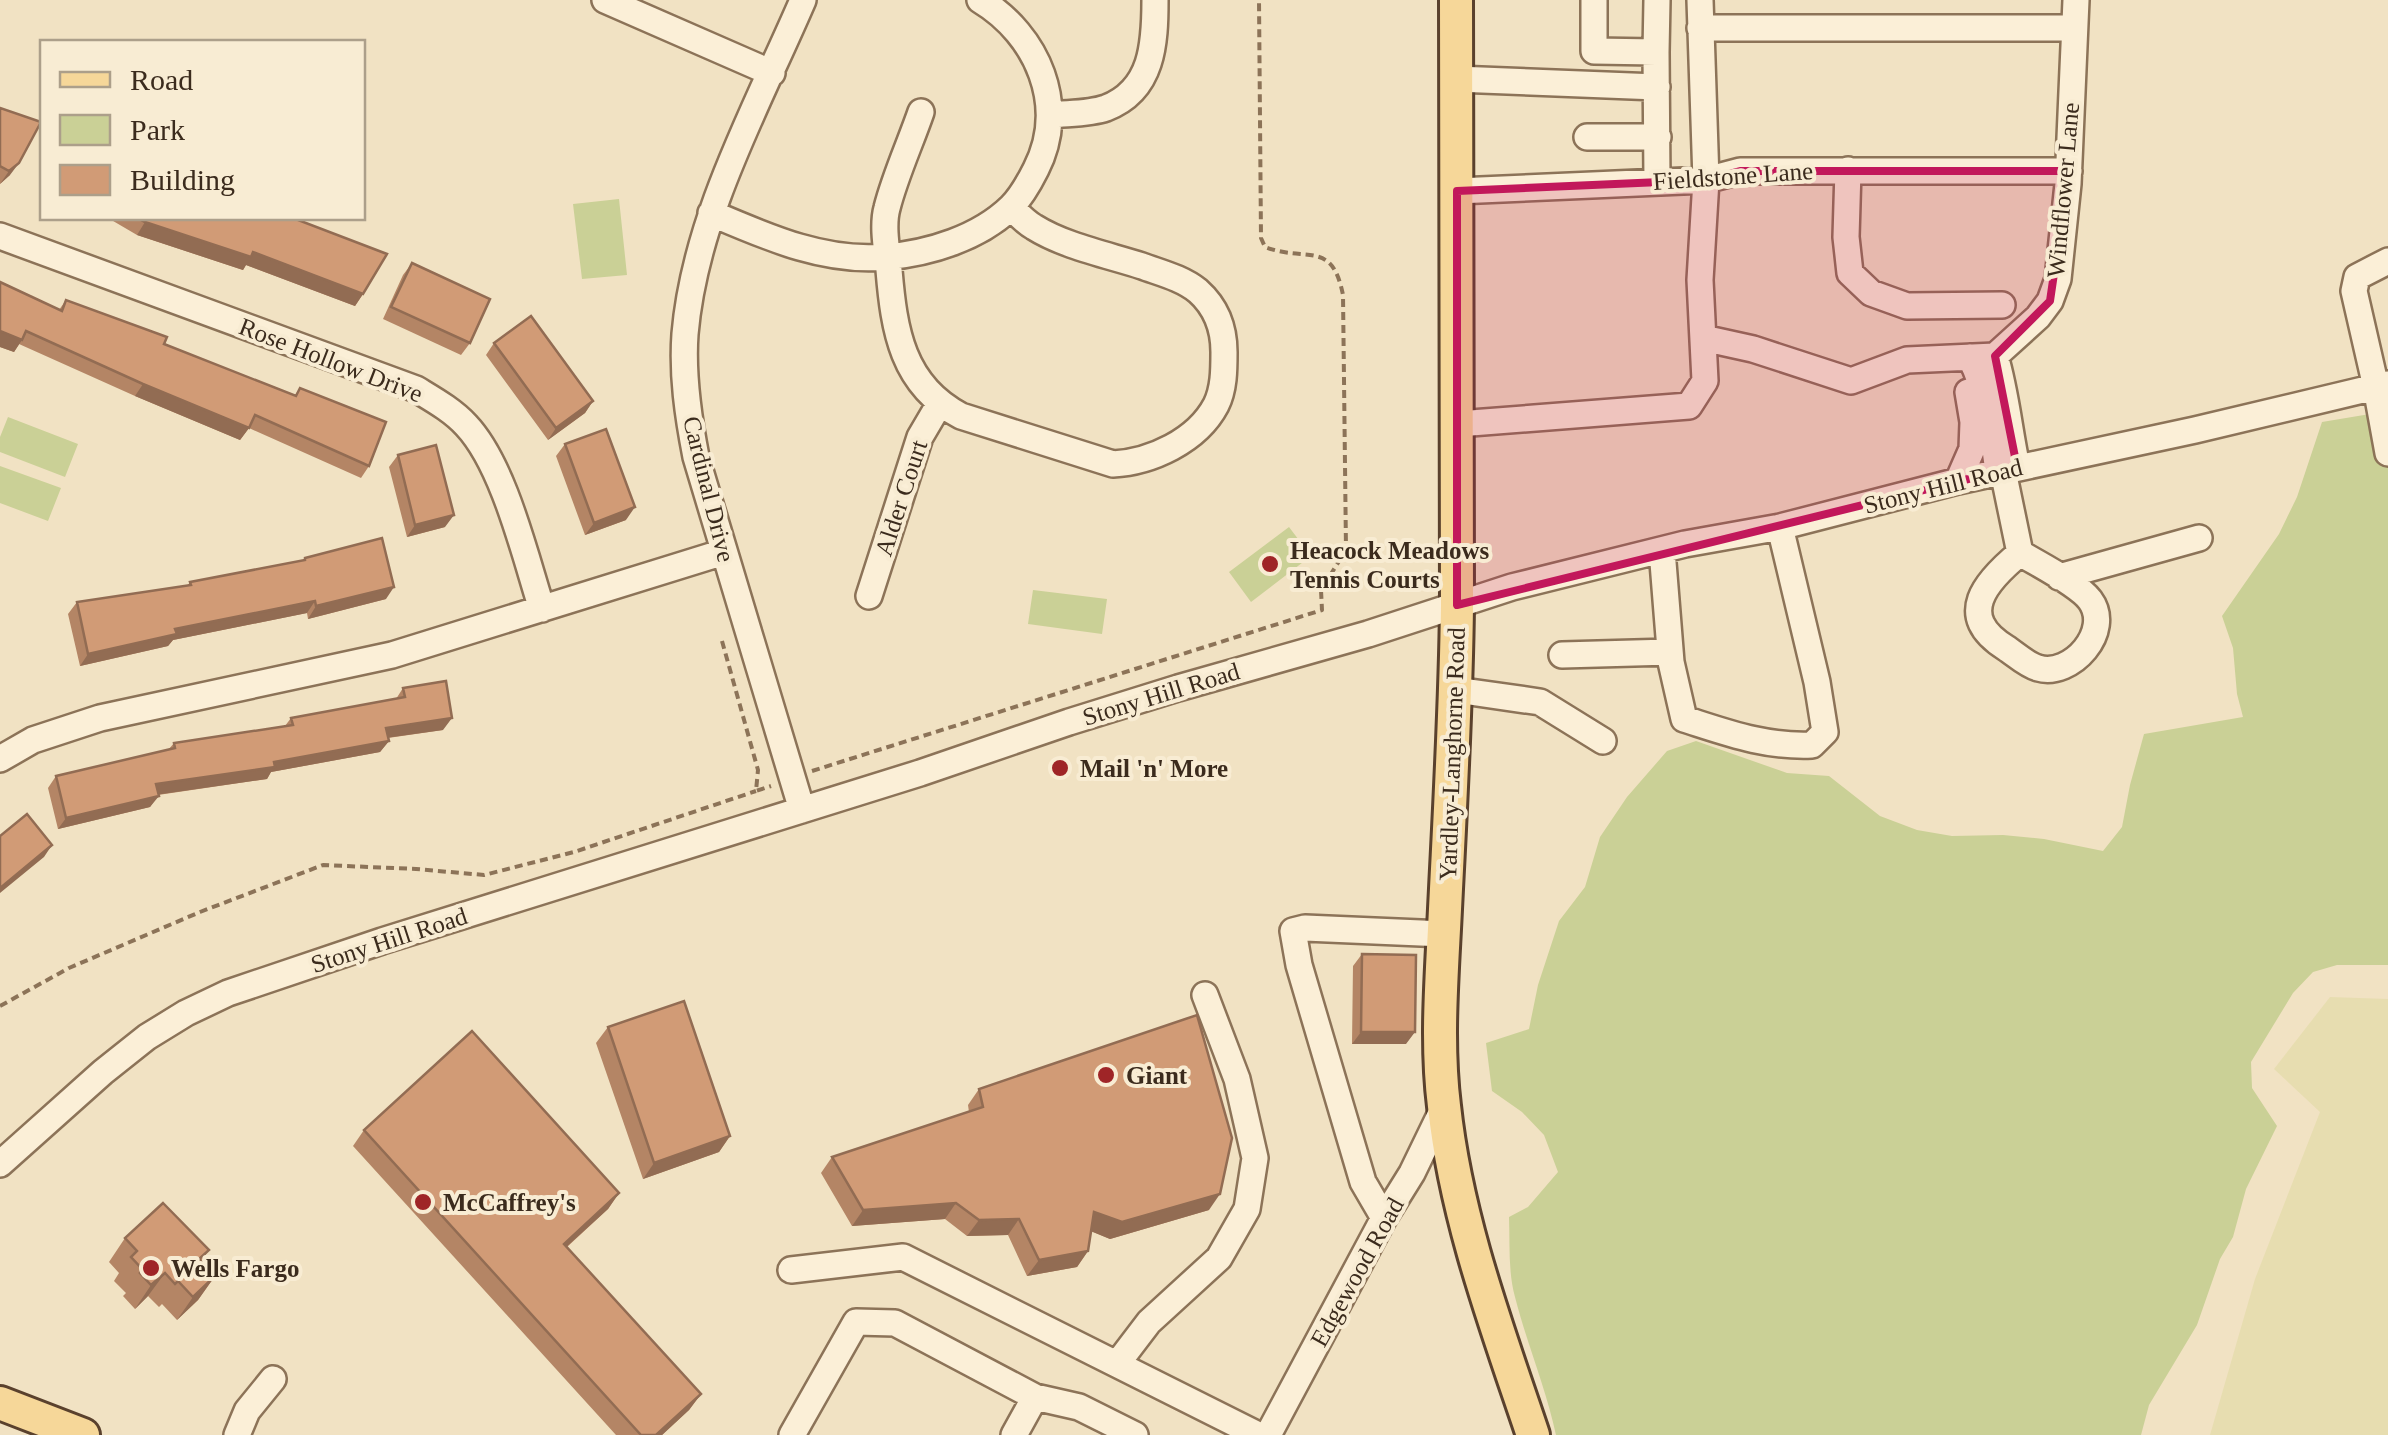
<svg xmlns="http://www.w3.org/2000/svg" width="2388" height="1435" viewBox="0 0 2388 1435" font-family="'Times New Roman',serif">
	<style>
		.farmland { fill: #e7ddb0 }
		.green { fill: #cad096 }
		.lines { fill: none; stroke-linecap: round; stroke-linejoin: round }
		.minor-casing { stroke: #8c7358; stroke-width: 30 }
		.major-casing { stroke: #5a412d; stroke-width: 38 }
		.path { stroke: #8c7358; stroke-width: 4; stroke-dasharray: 8 5; stroke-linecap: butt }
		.minor { stroke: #fbefd7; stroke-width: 25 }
		.major { stroke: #f6d799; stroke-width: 32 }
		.wall { fill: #b48565 }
		.shaded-wall { fill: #926c53 }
		.building { fill: #d19b76; stroke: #926c53; stroke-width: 2.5 }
		.marked { fill: #c2185b; fill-opacity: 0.2; stroke: #c2185b; stroke-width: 8; stroke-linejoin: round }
		.poi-dot { fill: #9f2527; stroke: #f8ecd3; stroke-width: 4 }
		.labels { text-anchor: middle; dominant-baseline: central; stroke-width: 8; stroke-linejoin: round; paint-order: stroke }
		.street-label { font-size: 25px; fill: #3b2b1d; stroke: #f8ecd3 }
		.poi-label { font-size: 25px; font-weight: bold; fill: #3b2b1d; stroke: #f8ecd3; text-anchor: start }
	</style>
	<rect width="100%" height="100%" fill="#f1e2c3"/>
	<path class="farmland" d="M2330,997l58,2v436h-178l45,-156 65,-167 -46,-43z"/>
	<path class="green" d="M619,199l8,76 -45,4 -9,-75z
		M2388,411v554h-51l-24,7 -20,21 -42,69 1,26 25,38 -31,63 -13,48 -13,22 -23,66 -48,80 -8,30h-585c-10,-47 -29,-91 -41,-138 -7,-25 -5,-53 -6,-80l19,-10 30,-35 -14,-37 -22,-23 -30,-21 -6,-48 43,-14 9,-44 21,-64 26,-34 15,-50 27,-40 40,-46 29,-10 91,32 42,3 51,40 37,14 35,6 51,-1 41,4 59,12 19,-24 8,-42 14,-51 99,-17 -6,-23 -4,-46 -11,-32 57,-82 18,-37 25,-75z
		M8,417l70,27 -13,33 -65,-25v-15z
		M0,466l61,22 -13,33 -48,-18z
		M1289,527l22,29 -60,46 -22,-30z
		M1033,590l74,9 -5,35 -74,-10z"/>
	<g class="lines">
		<g class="minor-casing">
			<path id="minor" d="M605,0l167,73
				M1594,0v51l62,1 1,130
				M1700,28h374
				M1656,52l1,-52
				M1456,79l201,8
				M921,112c-11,32 -26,64 -34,96 -5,18 0,43 2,62 5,60 13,115 72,146l152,48c38,-2 84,-23 103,-59 8,-16 8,-35 8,-53 0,-24 -8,-45 -26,-61 -16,-13 -37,-18 -56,-25 -34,-11 -78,-20 -108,-39 -9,-5 -16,-13 -23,-20
				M1051,115c17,-2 38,-1 55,-7 47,-18 49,-65 49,-108
				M1587,137h71
				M1848,170l-2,67 4,36 21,20 36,13 95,-1
				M1457,191l249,-11 34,-9h329
				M711,213c56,24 114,50 175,44 44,-4 93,-19 125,-50 11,-11 18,-24 25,-38 32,-63 2,-134 -56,-169
				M0,236l416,153c18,11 36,21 50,36 38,40 59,131 76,184
				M2388,261l-31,16 -3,14 22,96 12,66
				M1703,338l50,11 98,32 56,-21 88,-4
				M1995,356l43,-39 12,-16 8,-22 10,-95 8,-184
				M1995,356c11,36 14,74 22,111
				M1970,357c18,35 23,76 28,115
				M1458,424l231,-18 16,-25 -5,-101 6,-100 -6,-180
				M2003,471l17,82c18,11 58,31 70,47 23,31 -19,78 -52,68 -11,-3 -23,-14 -32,-20 -52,-32 -20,-67 14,-95
				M1958,481l14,-32 1,-27 -5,-30
				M1662,550l9,112 13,57c44,14 81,28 128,26l13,-13 -8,-50 -37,-155
				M2059,577l140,-39
				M869,596l51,-159 20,-34
				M1562,655l108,-3
				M1456,690l84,12 63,39
				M0,759l33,-19 67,-22 292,-63 332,-103
				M802,810l-106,-353c-8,-41 -14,-82 -11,-123 10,-117 72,-227 118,-334
				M0,1164l103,-92 44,-35 39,-24 42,-20 154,-52 538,-168 149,-51 109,-34 190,-54 144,-47 173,-43 95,-17 178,-46 237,-51 193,-46
				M1384,1218l-21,-36 -64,-217 -6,-34 12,-3 139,6
				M791,1270l112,-13 355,178
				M1117,1364l32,-42 70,-64 28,-49 8,-51 -18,-79 -32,-84
				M1035,1397l44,10 56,28
				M237,1435l10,-24 26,-32
				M792,1435l64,-113 39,1 140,74 -21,38
				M1268,1435l116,-217 28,-45 32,-66"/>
		</g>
		<g class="major-casing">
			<path id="major" d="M1456,0l1,605c-1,101 -7,202 -12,304 -3,65 -9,132 -1,197 12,113 53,222 89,329
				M0,1403l83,32"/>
		</g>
		<path class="path" d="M722,641l36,129 -2,21 15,-5
			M812,771l510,-161 -1,-20 25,-40 -3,-255c-11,-56 -36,-32 -78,-48l-4,-9 -2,-238
			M0,1006l69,-38 131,-56 123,-47 93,4 68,6 90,-23 182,-61"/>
		<use href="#minor" class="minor"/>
		<use href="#major" class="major"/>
	</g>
	<path class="wall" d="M0,108l10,67 -10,9z
		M108,218h185l70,76 -8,12 -109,-41 -3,5 -106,-35z
		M412,263l58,80 -9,12 -78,-36 20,-44z
		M0,282l59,28 7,-10 98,44 131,51 5,-7 69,78 -8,12 -112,-50 -9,12 -105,-44 -116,-52 -5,8 -14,-5z
		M494,343l99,58 -8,12 -37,27 -62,-85z
		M565,444l61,76 -41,15 -29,-79z
		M398,455l47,72 -38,10 -18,-70z
		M305,558l81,41 -78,20 -1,-6 -134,27 -5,6 -88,20 -12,-52 9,-12 111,-17 2,-3 113,-22z
		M403,688l40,42 -55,8 1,3 -9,11 -109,20 -4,7 -109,16 -8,12 -92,22 -10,-41 8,-12 113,-27 5,-6 111,-17 6,-8 105,-19z
		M1362,954l44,90h-54l1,-78z
		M608,1027l122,109 -11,16 -76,27 -47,-136z
		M979,1089l230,121 -99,29 -19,-8 -3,20 -11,16 -50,9 -19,-41 -41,1 -22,-17 -93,7 -31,-53 11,-16 137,-45 -1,-7z
		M364,1130l255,63 -11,16 -41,38 134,147 -12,16 -27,25h-46l-263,-289z
		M125,1238l84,12 -8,11 14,15 -17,24 -21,20 -15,-16 -3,3 -11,-11 -13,13 -12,-13 3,-3 -12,-12 5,-8 -10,-11z"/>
	<path class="shaded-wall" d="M19,163l-9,12 -10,9 9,-13z
		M145,222l108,30 110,42 -8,12 -109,-41 -3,5 -106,-35z
		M0,331l22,9 -8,12 -14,-5z
		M143,384l106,44 -9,12 -105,-44z
		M593,401l-8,12 -37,27 8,-12z
		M635,507l-9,13 -41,15 9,-12z
		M454,515l-9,12 -38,10 8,-12z
		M394,587l-8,12 -78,20 8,-13z
		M315,601l-8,12 -134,27 -5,6 -88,20 8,-12 87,-25z
		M452,718l-9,12 -65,9 8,-11z
		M389,741l-9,11 -109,20 -4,7 -119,17 8,-12z
		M159,796l-9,11 -92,22 8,-11z
		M52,845l-8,12 -44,36v-5z
		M1361,1032h54l-9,12h-54z
		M730,1136l-11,16 -76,27 11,-16z
		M619,1193l-11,16 -56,51 12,-16z
		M1220,1194l-11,16 -99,29 -27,-11 11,-16z
		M956,1203l-11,16 -93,7 11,-16z
		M1019,1219l-11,16 -41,1 12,-16z
		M1088,1251l-11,16 -50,9 12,-16z
		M165,1273l-17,23 -13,13 16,-24z
		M215,1276l-17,24 -21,20 16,-23z
		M701,1394l-12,16 -27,25h-6z"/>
	<path class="building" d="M0,108l41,14 -22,41 -10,8 -9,-5z
		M137,218h156l94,36 -24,40 -110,-42 -2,5 -106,-35z
		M412,263l78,36 -20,44 -79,-36z
		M0,282l62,29 4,-11 101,37 -3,7 132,52 4,-8 86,34 -17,44 -114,-51 -6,13 -106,-44 -117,-53 -4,9 -22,-9z
		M531,316l62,85 -37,27 -62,-85z
		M606,429l29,78 -41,16 -29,-79z
		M436,445l18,70 -39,10 -17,-70z
		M382,538l12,49 -78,19 -1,-5 -140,28 2,5 -89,20 -11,-52 114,-17 -1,-3 115,-22v-2z
		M446,681l6,37 -66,10 3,13 -115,21 1,5 -119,17 3,12 -93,22 -10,-42 119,-28 -1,-5 119,-18 -2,-7 114,-21 -2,-9z
		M27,814l25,31 -52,43v-52z
		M1362,954l54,1 -1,77h-54z
		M684,1001l46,135 -76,27 -46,-136z
		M1197,1015l35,123 -12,56 -98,28 -28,-10 -6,39 -49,9 -20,-41 -40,1 -23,-17 -93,7 -31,-53 151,-50 -4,-18z
		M472,1031l147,162 -55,51 137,150 -45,41h-15l-277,-305z
		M163,1203l46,47 -10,9 16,17 -22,21 -15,-16 -3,3 -10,-11 -14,12 -11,-12 3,-3 -12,-13 6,-6 -12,-13z"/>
	<path class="marked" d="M1740,171h329l-19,130 -55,55 22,111 -560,138v-414l249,-11z"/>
	<g class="poi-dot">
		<circle cx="1270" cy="564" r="10"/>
		<circle cx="1060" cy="768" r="10"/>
		<circle cx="1106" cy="1075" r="10"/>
		<circle cx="423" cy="1202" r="10"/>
		<circle cx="151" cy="1268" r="10"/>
	</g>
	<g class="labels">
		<g class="street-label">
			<text transform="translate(1733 176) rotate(-4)">Fieldstone Lane</text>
			<text transform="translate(2063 190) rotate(-85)">Windflower Lane</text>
			<text transform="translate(331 360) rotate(21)">Rose Hollow Drive</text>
			<text transform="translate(1943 486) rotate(-14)">Stony Hill Road</text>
			<text transform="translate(709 489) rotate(76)">Cardinal Drive</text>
			<text transform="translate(901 498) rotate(-72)">Alder Court</text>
			<text transform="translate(1161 694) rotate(-17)">Stony Hill Road</text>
			<text transform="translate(1452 754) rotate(-88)">Yardley-Langhorne Road</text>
			<text transform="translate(389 940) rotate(-18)">Stony Hill Road</text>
			<text transform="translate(1357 1272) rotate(-61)">Edgewood Road</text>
		</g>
		<g class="poi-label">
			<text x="1290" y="550">Heacock Meadows<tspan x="1290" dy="29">Tennis Courts</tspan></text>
			<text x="1080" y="768">Mail 'n' More</text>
			<text x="1126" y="1075">Giant</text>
			<text x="443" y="1202">McCaffrey's</text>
			<text x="171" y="1268">Wells Fargo</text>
		</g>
	</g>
	<rect x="40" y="40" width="325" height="180" fill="#f8ecd3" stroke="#ac9f8a" stroke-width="2.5"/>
	<rect x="60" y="72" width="50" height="15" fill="#f6d799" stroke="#ac9f8a" stroke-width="2.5"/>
	<text x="130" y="90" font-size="30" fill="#3b2b1d">Road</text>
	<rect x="60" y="115" width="50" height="30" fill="#cad096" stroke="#ac9f8a" stroke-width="2.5"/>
	<text x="130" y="140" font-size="30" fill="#3b2b1d">Park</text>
	<rect x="60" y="165" width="50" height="30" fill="#d19b76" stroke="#ac9f8a" stroke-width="2.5"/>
	<text x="130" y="190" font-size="30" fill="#3b2b1d">Building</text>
</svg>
